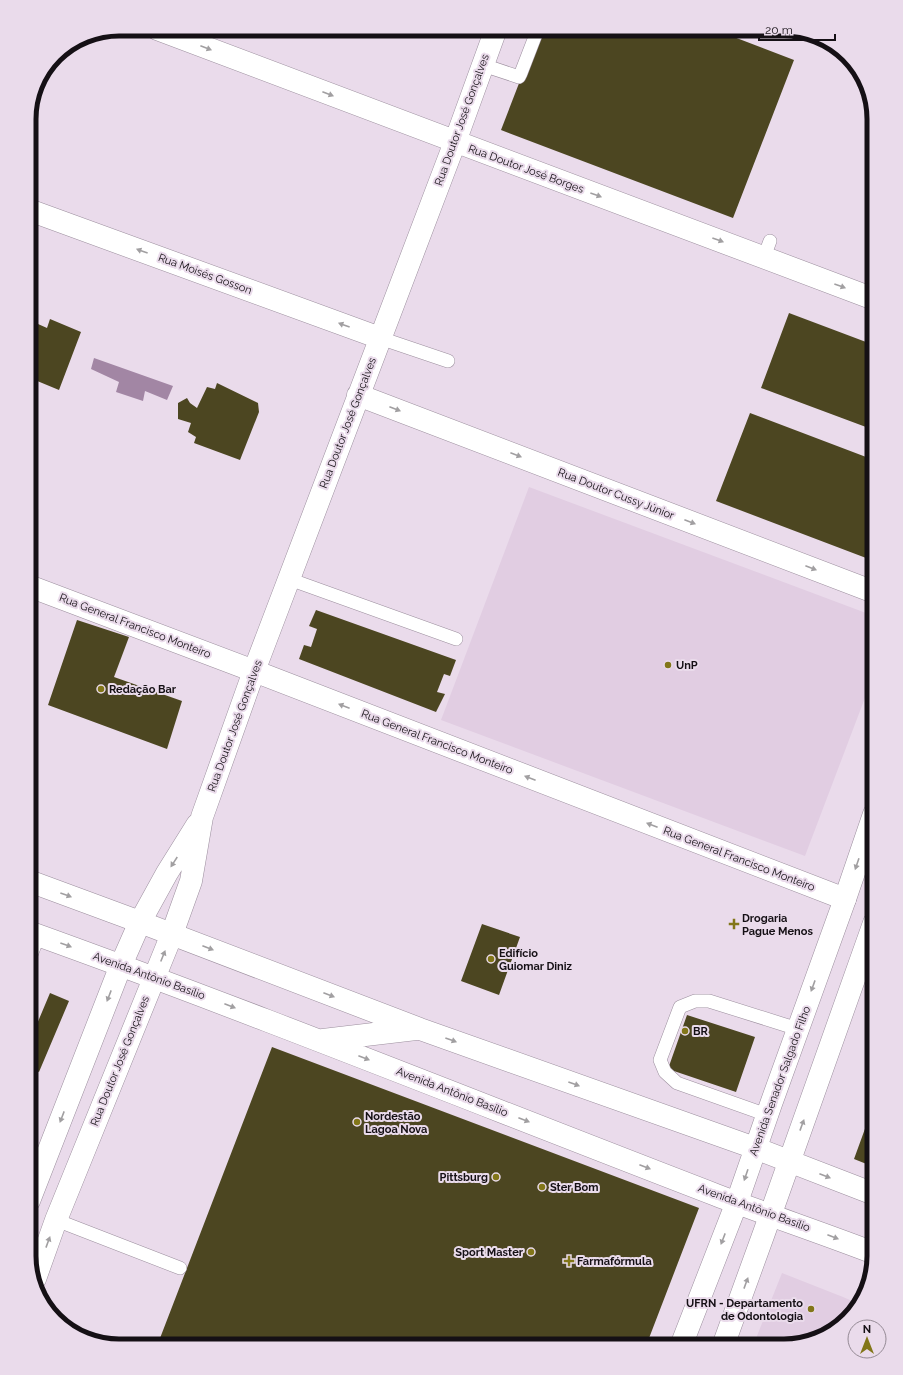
<svg xmlns="http://www.w3.org/2000/svg" width="903" height="1375" viewBox="0 0 903 1375" font-family="Raleway,sans-serif">
	<style>
		.built { fill: #e1cde2 }
		.water { fill: #a286a4 }
		.building { fill: #4c4621 }
		.lines { fill: none; stroke-linecap: round; stroke-linejoin: round }
		.service-casing { stroke: #9c8f9e; stroke-width: 14 }
		.minor-casing { stroke: #9c8f9e; stroke-width: 23 }
		.secondary-casing { stroke: #9c8f9e; stroke-width: 23 }
		.trunk-casing { stroke: #9c8f9e; stroke-width: 23 }
		.service { stroke: #fff; stroke-width: 13 }
		.minor { stroke: #fff; stroke-width: 22 }
		.secondary { stroke: #fff; stroke-width: 22 }
		.trunk { stroke: #fff; stroke-width: 22 }
		.oneway { fill: #a19fa1 }
		.poi-dot { fill: #827619; stroke: #eadbeb; stroke-width: 1.5 }
		.labels { text-anchor: middle; dominant-baseline: central; stroke-width: 4; stroke-linejoin: round; paint-order: stroke }
		.street-label { font-size: 11px; fill: #151015; stroke: #eadbeb }
		.poi-label { font-size: 11px; font-weight: bold; fill: #151015; stroke: #eadbeb; text-anchor: start }
		.rim { fill: none; stroke: #151015; stroke-width: 5 }
	</style>
	<rect width="100%" height="100%" fill="#eadbeb"/>
	<path class="built" d="M529,487l345,129v58l-69,182 -364,-136z
		M782,1273l61,24 16,7 -30,30 -45,12h-31z"/>
	<path class="water" d="M94,358l79,28 -6,14 -22,-9 -2,10 -27,-9 3,-10 -28,-13z"/>
	<path class="building" d="M540,29h173l81,31 -61,158 -232,-88z
		M789,313l85,32v85l-113,-42z
		M50,319l31,13 -22,58 -29,-12 2,-9 -3,-2v-47l18,8z
		M217,383l41,20 1,9 -19,48 -46,-17 2,-6 -8,-5 3,-9 -13,-4v-16l9,-5 3,5 7,5 10,-21 8,2z
		M750,413l124,47v101l-158,-60z
		M316,610l140,50 -6,16 -6,-2 -7,18 8,2 -9,18 -137,-53 5,-14 7,2 6,-18 -8,-3z
		M77,620l52,17 -15,40 68,24 -15,48 -119,-44z
		M482,924l38,13 -21,58 -38,-14z
		M50,993l19,8 -30,71 -10,-4v-25z
		M687,1015l68,22 -19,55 -68,-23z
		M272,1047l427,161 -53,138h-489z
		M29,1095l4,2 -4,10z
		M874,1104v63l-20,-8z"/>
	<g class="lines">
		<g class="service-casing">
			<path id="service" d="M483,65l36,12 2,-4 17,-44
				M764,257l6,-16
				M380,338l68,23
				M289,579l167,60
				M29,960l10,-25
				M767,1115l-90,-32 -12,-11 -5,-12 20,-53 15,-6h14l89,28
				M56,1220l124,48"/>
		</g>
		<g class="minor-casing">
			<path id="minor" d="M157,29l717,270
				M29,210l351,128
				M358,395l516,197
				M29,586l225,85 591,228
				M29,1201l92,-236 19,-43 27,-49 30,-48
				M35,1279l21,-59 116,-286 19,-53 11,-64 52,-146 201,-529 41,-113"/>
		</g>
		<g class="secondary-casing">
			<path id="secondary" d="M29,881l111,41 280,107 335,119 119,46
				M29,932c231,83 458,175 687,263 52,20 106,38 158,58
				M323,1040l93,-11"/>
		</g>
		<g class="trunk-casing">
			<path id="trunk" d="M681,1346l56,-144 34,-98 74,-205 29,-85
				M723,1346l41,-113 110,-310"/>
		</g>
		<use href="#service" class="service"/>
		<use href="#minor" class="minor"/>
		<use href="#secondary" class="secondary"/>
		<use href="#trunk" class="trunk"/>
	</g>
	<defs><path id="oneway-solid" d="M-6-.8H1V-3.2L6.5 0L1 3.2V.8H-6Z"/></defs>
	<g class="oneway">
		<use href="#oneway-solid" transform="translate(206 48) rotate(21)"/>
		<use href="#oneway-solid" transform="translate(328 94) rotate(21)"/>
		<use href="#oneway-solid" transform="translate(596 195) rotate(20)"/>
		<use href="#oneway-solid" transform="translate(718 240) rotate(20)"/>
		<use href="#oneway-solid" transform="translate(142 251) rotate(-160)"/>
		<use href="#oneway-solid" transform="translate(840 286) rotate(20)"/>
		<use href="#oneway-solid" transform="translate(344 325) rotate(-160)"/>
		<use href="#oneway-solid" transform="translate(395 409) rotate(21)"/>
		<use href="#oneway-solid" transform="translate(516 455) rotate(21)"/>
		<use href="#oneway-solid" transform="translate(690 522) rotate(21)"/>
		<use href="#oneway-solid" transform="translate(811 568) rotate(21)"/>
		<use href="#oneway-solid" transform="translate(344 706) rotate(-159)"/>
		<use href="#oneway-solid" transform="translate(530 778) rotate(-159)"/>
		<use href="#oneway-solid" transform="translate(652 825) rotate(-159)"/>
		<use href="#oneway-solid" transform="translate(174 862) rotate(123)"/>
		<use href="#oneway-solid" transform="translate(857 864) rotate(109)"/>
		<use href="#oneway-solid" transform="translate(66 895) rotate(20)"/>
		<use href="#oneway-solid" transform="translate(66 945) rotate(20)"/>
		<use href="#oneway-solid" transform="translate(208 948) rotate(21)"/>
		<use href="#oneway-solid" transform="translate(163 956) rotate(-68)"/>
		<use href="#oneway-solid" transform="translate(813 986) rotate(110)"/>
		<use href="#oneway-solid" transform="translate(329 995) rotate(21)"/>
		<use href="#oneway-solid" transform="translate(109 996) rotate(111)"/>
		<use href="#oneway-solid" transform="translate(230 1006) rotate(21)"/>
		<use href="#oneway-solid" transform="translate(451 1040) rotate(20)"/>
		<use href="#oneway-solid" transform="translate(364 1058) rotate(21)"/>
		<use href="#oneway-solid" transform="translate(574 1084) rotate(20)"/>
		<use href="#oneway-solid" transform="translate(62 1117) rotate(111)"/>
		<use href="#oneway-solid" transform="translate(524 1120) rotate(21)"/>
		<use href="#oneway-solid" transform="translate(802 1125) rotate(-70)"/>
		<use href="#oneway-solid" transform="translate(645 1167) rotate(21)"/>
		<use href="#oneway-solid" transform="translate(746 1175) rotate(109)"/>
		<use href="#oneway-solid" transform="translate(825 1176) rotate(21)"/>
		<use href="#oneway-solid" transform="translate(833 1237) rotate(21)"/>
		<use href="#oneway-solid" transform="translate(723 1239) rotate(111)"/>
		<use href="#oneway-solid" transform="translate(48 1242) rotate(-70)"/>
		<use href="#oneway-solid" transform="translate(746 1283) rotate(-70)"/>
	</g>
	<g class="poi-dot">
		<circle cx="668" cy="665" r="4"/>
		<circle cx="101" cy="689" r="4"/>
		<path d="M732 918h4v4h4v4h-4v4h-4v-4h-4v-4h4z"/>
		<circle cx="491" cy="959" r="4"/>
		<circle cx="685" cy="1031" r="4"/>
		<circle cx="357" cy="1122" r="4"/>
		<circle cx="496" cy="1177" r="4"/>
		<circle cx="542" cy="1187" r="4"/>
		<circle cx="531" cy="1252" r="4"/>
		<path d="M567 1255h4v4h4v4h-4v4h-4v-4h-4v-4h4z"/>
		<circle cx="811" cy="1309" r="4"/>
	</g>
	<g class="labels">
		<g class="street-label">
			<text transform="translate(462 120) rotate(-70)">Rua Doutor José Gonçalves</text>
			<text transform="translate(526 169) rotate(20)">Rua Doutor José Borges</text>
			<text transform="translate(205 274) rotate(20)">Rua Moisés Gosson</text>
			<text transform="translate(348 423) rotate(-69)">Rua Doutor José Gonçalves</text>
			<text transform="translate(616 494) rotate(21)">Rua Doutor Cussy Júnior</text>
			<text transform="translate(135 626) rotate(21)">Rua General Francisco Monteiro</text>
			<text transform="translate(235 726) rotate(-70)">Rua Doutor José Gonçalves</text>
			<text transform="translate(437 742) rotate(21)">Rua General Francisco Monteiro</text>
			<text transform="translate(739 859) rotate(21)">Rua General Francisco Monteiro</text>
			<text transform="translate(149 976) rotate(20)">Avenida Antônio Basílio</text>
			<text transform="translate(120 1061) rotate(-68)">Rua Doutor José Gonçalves</text>
			<text transform="translate(780 1081) rotate(-70)">Avenida Senador Salgado Filho</text>
			<text transform="translate(452 1092) rotate(21)">Avenida Antônio Basílio</text>
			<text transform="translate(754 1208) rotate(20)">Avenida Antônio Basílio</text>
		</g>
		<g class="poi-label">
			<text x="676" y="665">UnP</text>
			<text x="109" y="689">Redação Bar</text>
			<text x="742" y="918">Drogaria<tspan x="742" dy="13">Pague Menos</tspan></text>
			<text x="499" y="953">Edifício<tspan x="499" dy="13">Guiomar Diniz</tspan></text>
			<text x="693" y="1031">BR</text>
			<text x="365" y="1116">Nordestão<tspan x="365" dy="13">Lagoa Nova</tspan></text>
			<text x="488" y="1177" text-anchor="end">Pittsburg</text>
			<text x="550" y="1187">Ster Bom</text>
			<text x="523" y="1252" text-anchor="end">Sport Master</text>
			<text x="577" y="1261">Farmafórmula</text>
			<text x="803" y="1303" text-anchor="end">UFRN - Departamento<tspan x="803" dy="13">de Odontologia</tspan></text>
		</g>
	</g>
	<path d="M0 0H903V1375H0ZM119 36H784A83 83 0 0 1 867 119V1256A83 83 0 0 1 784 1339H119A83 83 0 0 1 36 1256V119A83 83 0 0 1 119 36Z" fill="#eadbeb" fill-rule="evenodd"/>
	<path class="rim" d="M119 36H784A83 83 0 0 1 867 119V1256A83 83 0 0 1 784 1339H119A83 83 0 0 1 36 1256V119A83 83 0 0 1 119 36Z"/>
	<g transform="translate(867 1339)"><circle r="19" fill="#eadbeb" stroke="#958a95"/>
	<path d="M0-3L7 15L0 10L-7 15Z" fill="#827619"/>
	<text y="-6" font-size="11" font-weight="bold" text-anchor="middle" fill="#151015">N</text>
	</g>
	<path d="M759 34v6h76v-6" fill="none" stroke="#151015" stroke-width="2"/>
	<text x="765" y="34" font-size="12" fill="#151015" stroke="#eadbeb" stroke-width="3" paint-order="stroke">20 m</text>
</svg>
